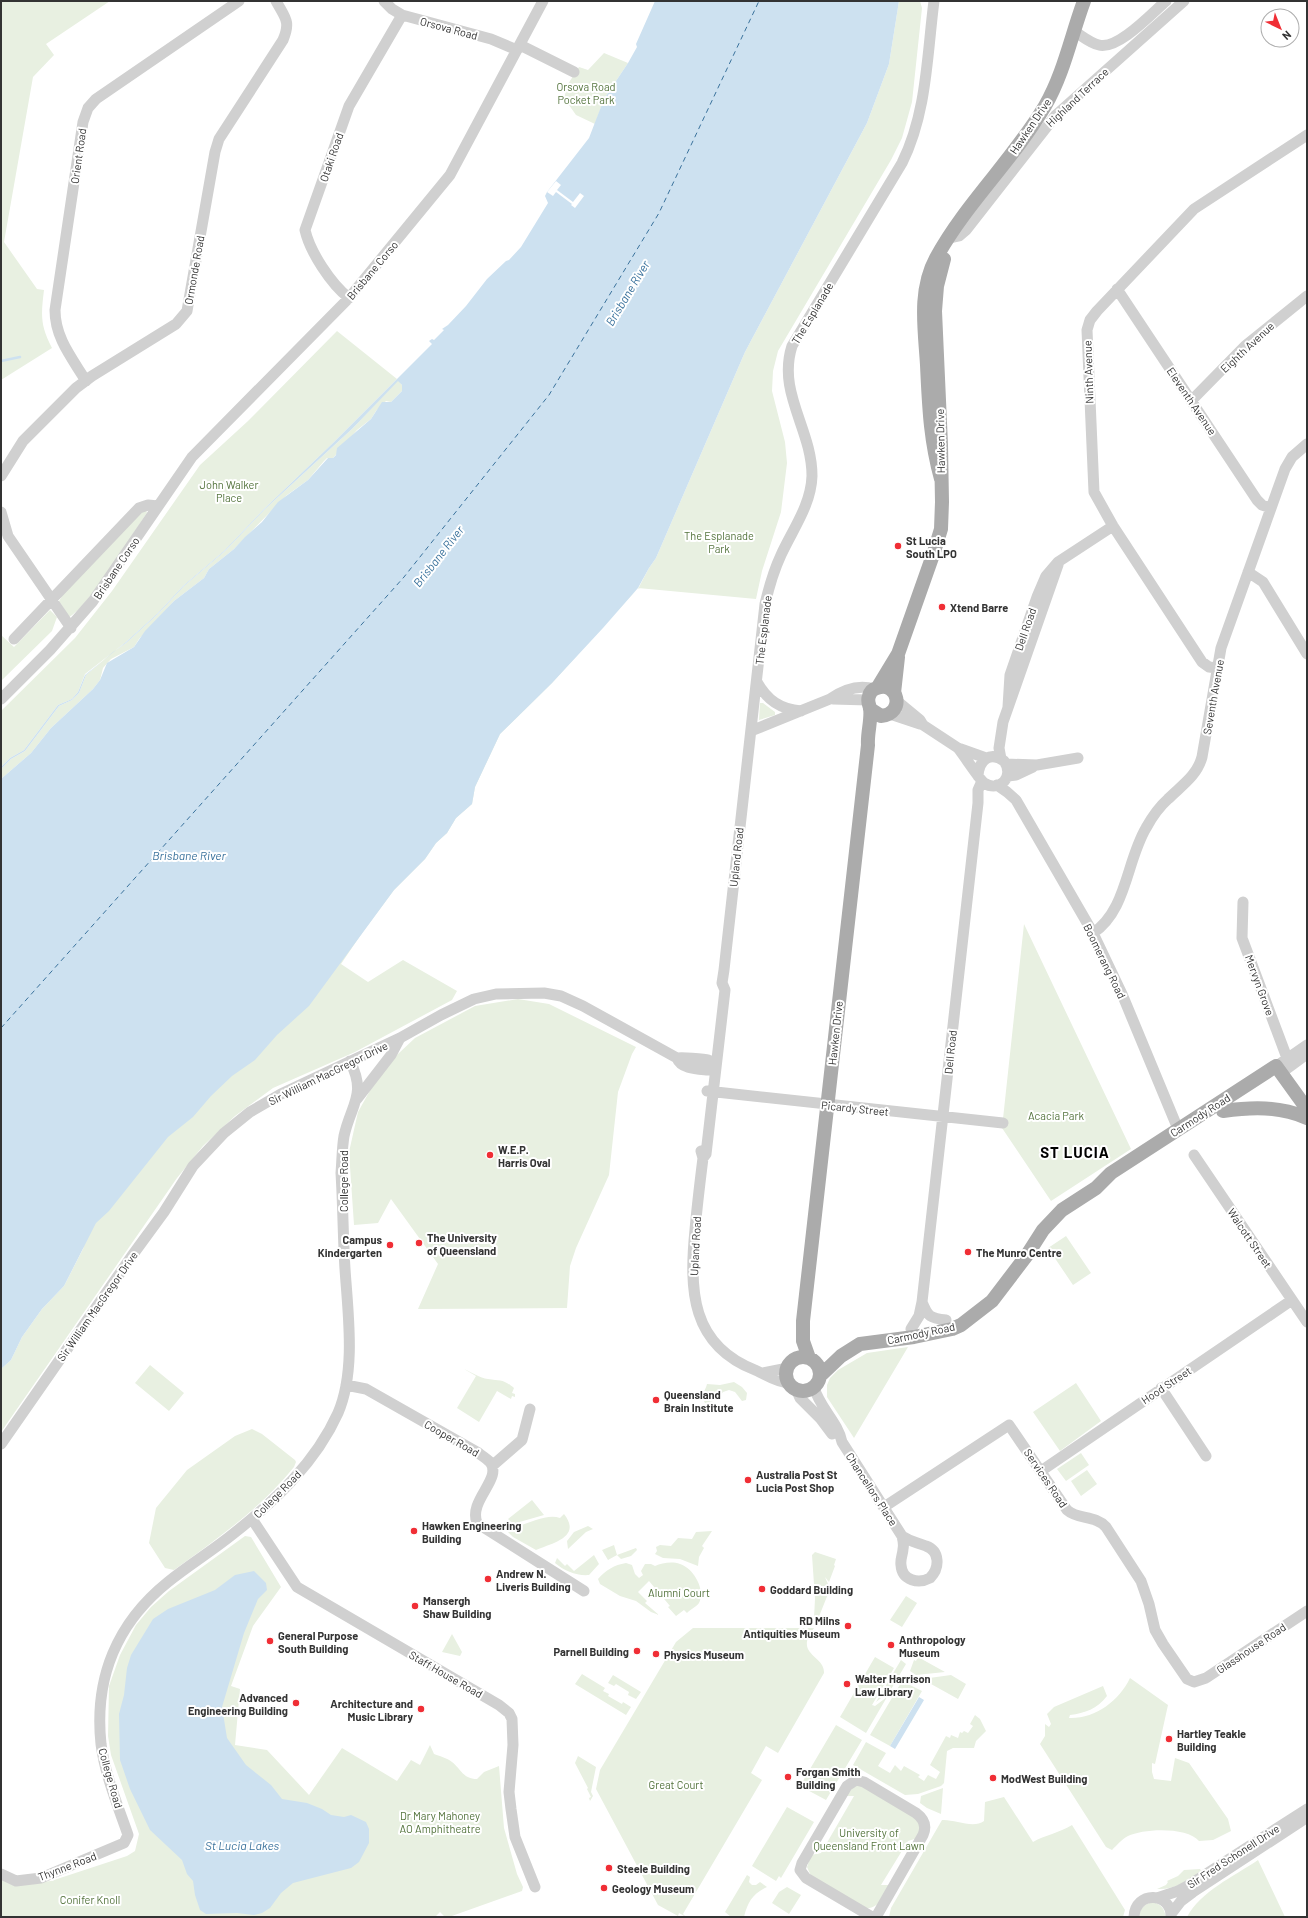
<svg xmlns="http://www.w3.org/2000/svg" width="1308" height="1918" viewBox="0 0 1308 1918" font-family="Barlow,sans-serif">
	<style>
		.green { fill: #e8f0e1 }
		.water { fill: #cde1f0 }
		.pier { fill: #fff }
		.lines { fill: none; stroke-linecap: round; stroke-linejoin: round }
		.stream { stroke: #cde1f0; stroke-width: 2.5 }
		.ferry { stroke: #3a729c; stroke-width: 1; stroke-dasharray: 5 4; stroke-linecap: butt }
		.minor { stroke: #d0d0d0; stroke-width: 11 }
		.major { stroke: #ababab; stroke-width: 14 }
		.poi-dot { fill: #f02e35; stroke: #fff; stroke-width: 1.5 }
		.labels { text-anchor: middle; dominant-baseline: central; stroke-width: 4; stroke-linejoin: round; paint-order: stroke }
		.street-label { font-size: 11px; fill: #333; stroke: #fff }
		.park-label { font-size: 11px; fill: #53733c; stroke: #fff }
		.poi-label { font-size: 11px; font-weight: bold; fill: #333; stroke: #fff; text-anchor: start }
		.water-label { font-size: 12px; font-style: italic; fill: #3a729c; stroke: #fff }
		.district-label { font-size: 15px; font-weight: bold; letter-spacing: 1px; fill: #000; stroke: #fff }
	</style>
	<rect width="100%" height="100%" fill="#fff"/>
	<path class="green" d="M1,1h109l-64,43 8,11 -21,22 -29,165 33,47 7,1c-3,25 -4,35 8,58l-51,32z
		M899,1h21l2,7 -10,94 -10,36 -11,22 -113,191 -5,20 -1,20 13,51 2,21 -6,49 -19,59 -6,28 -118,-11 -86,95 -52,51 -25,53 -3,17 -16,14 -9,15 -11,10 -11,16 -31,31 -32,43 -21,31 27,18 35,-22 54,31 -5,9 -97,52 -82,36 -38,28 -32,30 -26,32 -176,254v-63l10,-9 11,-23 20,-28 22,-23 20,-39 -83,80 471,-572 167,-168 10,-19 7,-10 89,-206 122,-229 22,-59z
		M604,53l24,10 -24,36 -9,25 -19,-9 -12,-17 4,-14 11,-17 9,3z
		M337,331l60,48 -63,63 -70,67 -40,42 -41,35 -25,27 -32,29 -41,32 -7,18 -6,7 -14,6 -34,45 -14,8 -9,9v-56l74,-73 37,-47 88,-126 48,-44z
		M398,380l4,5v6l-11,11 -5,-1 -10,10 -5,8 -14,11 -24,28h-6l-3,3 -16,19 -21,15 -53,54 -25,20 -5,9 -30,23 -35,38 -5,8 -23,12 -8,9 -3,12 -7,9 -42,39 -20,25 -30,26v-10l10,-10 14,-8 34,-45 13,-6 7,-7 7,-18 27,-23 13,-9 32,-29 26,-28 41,-35 40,-42 88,-81z
		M146,510l1,3c-15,21 -58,94 -78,104l-10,-16 7,-11 73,-78z
		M50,610l7,7 -5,14 -51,50v-46l13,12z
		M760,703h3l12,9v3l-16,5z
		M1024,924l107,225 -80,52 -49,-73z
		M518,999l31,5 87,43 -4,7 -14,38 -9,83 -33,73 -6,18 -3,42 -149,1 20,-45 -47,-65 -13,24 -24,2 -5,-73 9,-40 24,-43 33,-31 60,-32z
		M1066,1236l25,37 -18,12 -25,-37z
		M908,1347l-54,91 -27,-41v-12l3,-7 8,-8 29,-17z
		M150,1365l34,28 -15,18 -34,-28z
		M464,1369c7,3 16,9 24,10 13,2 15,0 26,9l-2,5 3,1v3l-3,-1 -1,3 -14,-8 -18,31 -22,-14 19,-32z
		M734,1382l8,5 5,6 -1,7 -4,1 -7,-9 -6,-2 -6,2 -6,8 -12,3c-5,-9 0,-11 2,-19l13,1z
		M1076,1383l25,38 -41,30 -27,-39z
		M252,1429l10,5 33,26 1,2 -2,5c-33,41 -77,72 -120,103l-9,-2 -16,-25 7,-35 31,-38 48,-34z
		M1081,1453l8,12 -23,16 -9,-12z
		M1087,1470l10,14 -16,12 -10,-15z
		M532,1500l12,15 -28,8 -5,-1 -3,-3z
		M564,1514c18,23 -11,29 -28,36l-23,-13 -5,-5 2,-4c16,-2 35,-15 50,-10z
		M588,1526l5,3 -7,3 -18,17 -1,-8 7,-9z
		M712,1531l-10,15 2,2 -5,9 -1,9 -18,-7 -17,-1 -8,-4 2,-3 -1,-4 4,-2 11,1 7,-8 14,1 4,-7z
		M245,1536l6,1 30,50 -28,39 -22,60 9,3 -5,56 32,5 42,45 33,-47 55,33 14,-21 9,5 10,-20 4,9c5,2 13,4 18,8 9,7 11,17 25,17l7,-7 15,-6 5,62 13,46 6,13 -1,4 -73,26h-4l-5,-5 -5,5h-434v-38l12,6 38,-4 76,-25 8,-5 4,-17 -28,-79 -3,-19 1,-50 11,-31 16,-30 15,-18 18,-16z
		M614,1545l3,10 19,-7 1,2 -6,6 -10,3 -4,-4 -9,5 -6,-10z
		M815,1552l21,7 -2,6 1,1 -6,16 -4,-5 5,12 -12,30 -4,-1 1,-19 -3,-44z
		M594,1555l5,9 -10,11c-12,1 -25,-4 -34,-12l2,-5 8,8 2,-2 7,7z
		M626,1563l6,2 3,9 4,4 4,-3 -2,-4 4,-7h6l4,2c7,-3 17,-5 25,-2 13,4 26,25 19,39 -2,3 -9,7 -12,10l-3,-3 -8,6 -8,-9 2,-1 -21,-25 -11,11 9,9 -2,2 14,12 -8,-3 -15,-11 -16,-5 -20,-12 -2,-5c8,-9 16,-14 28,-16z
		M906,1596l11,7 -15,24 -12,-7z
		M693,1628h121c-21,27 11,27 10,45l-46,80 -12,-7 -15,27 11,7 -79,134 3,3 -7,-4 -1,3 -20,-11 -62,-116 4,-19 76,-128z
		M452,1634l10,18 -2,4 -18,-4z
		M875,1657l19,11 -22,37 3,1 12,-9 -21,36 -26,-16z
		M918,1657l27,15 -29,3 -6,-4 4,-11 2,1z
		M901,1660l5,4 -16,27 -14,11z
		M582,1674l23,14 -2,3 6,3 -1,2 14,8 1,-2 8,5 -5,8 -51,-31z
		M613,1675l28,17 -5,7 -8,-4 1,-3 -13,-8 -2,2 -6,-3z
		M951,1675l15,9 -8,15 -36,-20z
		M1130,1678l38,27 -13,59 -3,-1v9l2,7 17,2 4,-23 14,5 39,56 3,12 -18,9 -14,1c-11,-14 -55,-13 -71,-5 -6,3 -11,9 -16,14l-6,-3 -66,-103 5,-8v-12l4,3 2,-3 -4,-10 7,-7 49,-21 4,10c-10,13 -22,17 -37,19l-1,3c26,1 50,-17 61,-40z
		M902,1681l20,10 -32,55 -20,-11z
		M975,1715l5,4 6,12 -10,10 -2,7h-21l-6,3 -3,32 -3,3 -23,8 -13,1 -52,-30 13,-23 20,11 -8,13 12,7 5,-8 6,6 3,-5 16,9 -2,2 6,4 4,-6 8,4 4,-7 -10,-7 16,-29 4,2 1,-3 7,3 2,-6 2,1 2,-2 4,2 5,-7 -3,-2z
		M836,1725l26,15 -36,60 -26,-14z
		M578,1756l18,11 -5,25 2,4 -3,5 -1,-3 2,-1 -4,-8 1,-1 -13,-25z
		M861,1785l55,31 5,8 -3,14 -10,3 -27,44h9c-6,10 -11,24 -24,23l-55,-32 -4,-9 4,-12 10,-2 33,-57h-8c4,-6 7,-10 15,-11z
		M943,1788l-2,26 -14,-6 -7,-5 1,-7z
		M1004,1797l29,45c12,-7 26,-9 39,-17l53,85 -2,7h-234l2,-9 51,-88c12,-1 31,9 42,1l1,-19z
		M787,1807l27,15 -33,56 -2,-2 -3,5 -24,-15z
		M1258,1860l27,57h-98c14,-26 46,-40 71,-57z
		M1200,1869l2,3c-14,9 -28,18 -45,17l9,-4 2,-3 -1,-1 11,-5 6,-6z
		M747,1875l3,2 -1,5 3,3h4l4,-3 7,5c-14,7 -19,14 -23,30h-13l-6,-5z
		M787,1887l14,8 -12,19 -17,-11 7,-11z
		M1152,1902c9,2 12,6 14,15h-27c1,-9 5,-12 13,-15z"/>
	<path class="water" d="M655,1h244l-10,63 -22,59 -122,229 -89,206 -7,10 -11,20 -35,40 -51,55 -52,51 -25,53 -3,17 -16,14 -9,15 -11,10 -11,16 -31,31 -85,116 -32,29 -22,25 -23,16 -21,20 -18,21 -25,20 -59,74 -13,12 -32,63 -22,23 -20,28 -11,23 -10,9v-590l30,-26 20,-25 42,-39 7,-9 7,-17 27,-16 11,-16 29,-30 30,-23 5,-9 25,-20 11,-12 17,-15 16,-20 30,-22 20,-22h5l3,-3 1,-7 34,-29 11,-17h9l11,-11v-6l-4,-4 -45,47 -88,81 -40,42 -41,35 -26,28 -32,29 -13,9 -27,23 -7,18 -7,7 -13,6 -34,45 -14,8 -10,10v-2l9,-9 14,-8 34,-45 14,-6 6,-7 7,-17 41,-33 32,-29 25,-27 41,-35 40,-42 70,-67 98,-98 -3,-3 3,-2 2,1 10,-10 -2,-1 6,-4 18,-19 21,-27 19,-18 3,-1 12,-13 27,-44 -3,-7 2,-4 42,-54 15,-39 24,-36 9,-16 -1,-3z
		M254,1571l12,12 1,7 -9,9 -14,34 -22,74 5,31 19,27 25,20 11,14 25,4 15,6 9,6 13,2 7,-2 15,7 3,7v14l-10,19 -8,6 -58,15 -12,10 -11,15 -8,5 -8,2 -17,-2 -31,1 -6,-4 -5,-15 -2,-14 -6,-7 -5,-14 -32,-30 -20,-41 -10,-29 -1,-46 5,-19 3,-27 4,-13 22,-36 15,-10 47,-19 20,-15z
		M919,1697l5,3 -29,49 -5,-3z"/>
	<path class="pier" d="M556,181l5,4 -4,5 16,12 7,-9 4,3 -9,12 -4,-3 1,-1 -16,-12 -3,4 -6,-4z"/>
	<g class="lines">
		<path class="stream" d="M1,361l19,-4"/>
		<path class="ferry" d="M1,1028l403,-451 145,-182 110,-182 100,-212"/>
		<path class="minor" d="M384,1l8,8 10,6 89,24 26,11
			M1074,31c8,5 16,12 25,14 19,5 53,-32 67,-44
			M520,45l54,27
			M950,238l9,-2 7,-6 90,-115 128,-114
			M1117,289l140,211 5,5 9,3
			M349,298c-18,-14 -39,-46 -44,-68l44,-124 53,-91
			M86,381c-14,-23 -31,-43 -31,-71l28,-188 5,-14 8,-9 143,-98
			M1192,400l53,-54 62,-50
			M1,476l22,-35 53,-53 16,-12 84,-52 11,-13 28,-159 4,-13 64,-99c8,-19 2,-22 -7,-39
			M1,512l7,24 63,92
			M1248,572l15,10 44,72
			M14,639l125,-131 9,-3 10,1
			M1217,668l-8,-1 -7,-5 -89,-136 -19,-34 -7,-162 3,-10 7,-9 97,-102 113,-74
			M757,682c10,18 23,27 44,29
			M1,699l49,-49 43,-49 99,-144 157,-159 101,-123 93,-174
			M833,699l35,1
			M897,701l23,19 3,5 35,23 28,10
			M1008,707l2,-32 27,-78 9,-21 12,-14 55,-36
			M890,714l30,10
			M751,731l79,-32c13,-9 28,-15 44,-10
			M958,748c5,6 22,32 26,35 16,10 31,-7 20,-22 -14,-10 -25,-1 -26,15
			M1001,759l-2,-11 4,-26 55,-157
			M1006,764l31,1 41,-7
			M1008,776l8,-1 17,-8
			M997,785l10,7 9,8 77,133 29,61 56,135
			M1243,902l-1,36 48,128
			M1093,933c34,-23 33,-71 53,-105 6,-11 13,-21 22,-29 13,-13 29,-23 34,-42l19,-109 64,-179 7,-12 15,-13
			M677,1058c2,-1 28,1 31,2 3,1 6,3 8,6
			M1281,1063l26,-18
			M1285,1070l22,-16
			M707,1091l296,32
			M357,1099l34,-44 9,-17
			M701,1151l2,7c-3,24 -6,48 -8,72 -6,60 -4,115 60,140 12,5 20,12 34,13
			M1194,1155l113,167
			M703,1158l3,-4 19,-164 -3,-7 2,-13 41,-366c4,-17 9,-34 16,-49 12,-26 30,-50 31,-79 0,-47 -35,-83 -20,-130l110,-183c25,-50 25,-108 32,-162
			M922,1302c6,15 8,16 24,18
			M911,1329l8,-13 3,-14 56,-499v-13l4,-9
			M763,1373l25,-5
			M346,1385l20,4 111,63c4,3 9,6 13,10 13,17 -22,38 -13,61l107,68
			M814,1387c5,20 24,35 28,55l60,94c9,6 14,6 24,10 14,5 14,22 4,32 -11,6 -28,3 -29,-13 -1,-6 2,-11 2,-16 1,-4 0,-9 -1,-13
			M1161,1388l45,68
			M796,1389l4,9 20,20 12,16
			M1,1444l133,-191 30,-41 29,-46 31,-33 26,-21 31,-18 119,-56 41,-23 33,-16 22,-5 48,-1 17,3 22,10 94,52c4,11 21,11 31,12l8,-4
			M492,1466l30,-26 8,-31
			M1041,1471l251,-171
			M884,1507l125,-82 58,85c11,10 28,5 39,17l35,54 8,23 6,26 8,14 24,35 7,3 12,-4 101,-67
			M252,1519l45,68 202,118 10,8 3,6 1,26 -4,47 2,17 4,28 20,50
			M1,1874l15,7 25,-3 83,-35 4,-8c-10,-29 -23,-60 -27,-91 -7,-66 16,-121 67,-162 21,-17 44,-31 65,-48 42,-33 83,-72 105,-121 18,-42 10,-99 7,-144 -2,-32 -2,-64 -4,-96 1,-12 1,-25 3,-37 7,-32 23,-41 6,-75
			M1157,1898l21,-7 11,-6 118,-76
			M1171,1914l10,-13 12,-9 113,-74
			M872,1917l-66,-39 -6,-8 2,-7 45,-77 9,-6 8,2 52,31c8,6 11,13 7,22l-47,82
			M1134,1917c1,-27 38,-25 37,0"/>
		<path class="major" d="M941,479c-11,-40 -12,-73 -14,-114 -2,-35 -9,-74 9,-107 30,-55 77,-98 109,-152 19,-33 26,-70 39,-105
			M878,687l20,-33 36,-102 7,-23 1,-27 -1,-57 -6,-134 2,-25 7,-27
			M894,693l4,-36
			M1223,1111c29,-4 56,-5 84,7
			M786 1374a17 17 0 1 1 34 0a17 17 0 1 1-34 0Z
			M809,1358l-6,-17v-20l65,-576c-1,-12 4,-26 2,-37 -1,-4 -3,-7 -1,-12 1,-4 4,-7 8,-8 21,-8 29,26 4,28l-11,-7
			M820,1376l21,-20 19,-12 54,-7 38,-8 9,-4 31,-24 35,-46 16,-25 19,-20 34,-22 15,-15 165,-107 31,43"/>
	</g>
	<g class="poi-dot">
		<circle cx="898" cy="546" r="4"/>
		<circle cx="942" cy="607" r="4"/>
		<circle cx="490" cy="1155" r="4"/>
		<circle cx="419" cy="1243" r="4"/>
		<circle cx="390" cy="1245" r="4"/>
		<circle cx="968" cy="1252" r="4"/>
		<circle cx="656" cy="1400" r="4"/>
		<circle cx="748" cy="1480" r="4"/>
		<circle cx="414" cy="1531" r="4"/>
		<circle cx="488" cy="1579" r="4"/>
		<circle cx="762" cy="1589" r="4"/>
		<circle cx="415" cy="1606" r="4"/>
		<circle cx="848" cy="1626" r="4"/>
		<circle cx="270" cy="1641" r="4"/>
		<circle cx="891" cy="1645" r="4"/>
		<circle cx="637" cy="1651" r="4"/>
		<circle cx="656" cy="1654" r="4"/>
		<circle cx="847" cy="1684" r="4"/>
		<circle cx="296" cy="1703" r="4"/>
		<circle cx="421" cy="1709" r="4"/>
		<circle cx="1169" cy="1739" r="4"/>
		<circle cx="788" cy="1777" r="4"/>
		<circle cx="993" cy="1778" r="4"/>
		<circle cx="609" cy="1868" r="4"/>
		<circle cx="604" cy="1888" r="4"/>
	</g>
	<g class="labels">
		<g class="street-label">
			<text transform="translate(449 28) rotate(15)">Orsova Road</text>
			<text transform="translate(1077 97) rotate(-43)">Highland Terrace</text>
			<text transform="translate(1030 126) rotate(-56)">Hawken Drive</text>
			<text transform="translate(78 156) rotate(-82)">Orient Road</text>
			<text transform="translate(331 157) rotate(-71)">Otaki Road</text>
			<text transform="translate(194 270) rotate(-80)">Ormonde Road</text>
			<text transform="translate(372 270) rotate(-50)">Brisbane Corso</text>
			<text transform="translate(812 313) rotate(-59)">The Esplanade</text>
			<text transform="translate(1247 347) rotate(-43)">Eighth Avenue</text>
			<text transform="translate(1088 372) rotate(-92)">Ninth Avenue</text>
			<text transform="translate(1192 401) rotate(56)">Eleventh Avenue</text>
			<text transform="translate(940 441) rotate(-91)">Hawken Drive</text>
			<text transform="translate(116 568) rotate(-56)">Brisbane Corso</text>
			<text transform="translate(1025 629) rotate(-71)">Dell Road</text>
			<text transform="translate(763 630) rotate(-83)">The Esplanade</text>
			<text transform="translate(1213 697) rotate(-80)">Seventh Avenue</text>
			<text transform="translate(736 857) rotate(-84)">Upland Road</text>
			<text transform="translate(1105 961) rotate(64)">Boomerang Road</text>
			<text transform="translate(1260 985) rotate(70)">Mervyn Grove</text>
			<text transform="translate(835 1033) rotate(-84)">Hawken Drive</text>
			<text transform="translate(950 1052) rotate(-84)">Dell Road</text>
			<text transform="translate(328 1073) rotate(-26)">Sir William MacGregor Drive</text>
			<text transform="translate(855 1108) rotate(6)">Picardy Street</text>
			<text transform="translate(1200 1115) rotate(-33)">Carmody Road</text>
			<text transform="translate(343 1181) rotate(-90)">College Road</text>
			<text transform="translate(1250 1238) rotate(56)">Walcott Street</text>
			<text transform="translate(695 1246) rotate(-87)">Upland Road</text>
			<text transform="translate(97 1306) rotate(-55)">Sir William MacGregor Drive</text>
			<text transform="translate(921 1333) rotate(-12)">Carmody Road</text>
			<text transform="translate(1166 1385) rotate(-34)">Hood Street</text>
			<text transform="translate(452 1438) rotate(30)">Cooper Road</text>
			<text transform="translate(1046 1478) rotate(56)">Services Road</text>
			<text transform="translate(872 1489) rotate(57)">Chancellors Place</text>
			<text transform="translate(277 1494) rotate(-45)">College Road</text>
			<text transform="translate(1251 1648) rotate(-34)">Glasshouse Road</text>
			<text transform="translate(446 1674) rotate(30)">Staff House Road</text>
			<text transform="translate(111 1778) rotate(74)">College Road</text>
			<text transform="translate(1233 1856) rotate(-33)">Sir Fred Schonell Drive</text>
			<text transform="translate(67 1866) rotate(-21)">Thynne Road</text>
		</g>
		<g class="park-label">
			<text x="586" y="86">Orsova Road<tspan x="586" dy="13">Pocket Park</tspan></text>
			<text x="229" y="484">John Walker<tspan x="229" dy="13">Place</tspan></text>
			<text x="719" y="535">The Esplanade<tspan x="719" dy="13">Park</tspan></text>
			<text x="1056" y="1115">Acacia Park</text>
			<text x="679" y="1592">Alumni Court</text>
			<text x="676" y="1784">Great Court</text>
			<text x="440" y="1815">Dr Mary Mahoney<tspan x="440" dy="13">AO Amphitheatre</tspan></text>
			<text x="869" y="1832">University of<tspan x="869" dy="13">Queensland Front Lawn</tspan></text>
			<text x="90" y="1899">Conifer Knoll</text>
		</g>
		<g class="poi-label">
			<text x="906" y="540">St Lucia<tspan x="906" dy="13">South LPO</tspan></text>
			<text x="950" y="607">Xtend Barre</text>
			<text x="498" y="1149">W.E.P.<tspan x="498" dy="13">Harris Oval</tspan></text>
			<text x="427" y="1237">The University<tspan x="427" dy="13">of Queensland</tspan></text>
			<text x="382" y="1239" text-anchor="end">Campus<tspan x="382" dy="13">Kindergarten</tspan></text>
			<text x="976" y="1252">The Munro Centre</text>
			<text x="664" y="1394">Queensland<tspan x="664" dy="13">Brain Institute</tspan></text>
			<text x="756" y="1474">Australia Post St<tspan x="756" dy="13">Lucia Post Shop</tspan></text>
			<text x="422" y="1525">Hawken Engineering<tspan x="422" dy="13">Building</tspan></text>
			<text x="496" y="1573">Andrew N.<tspan x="496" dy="13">Liveris Building</tspan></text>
			<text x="770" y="1589">Goddard Building</text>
			<text x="423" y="1600">Mansergh<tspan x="423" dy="13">Shaw Building</tspan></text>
			<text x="840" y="1620" text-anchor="end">RD Milns<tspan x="840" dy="13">Antiquities Museum</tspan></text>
			<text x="278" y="1635">General Purpose<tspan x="278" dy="13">South Building</tspan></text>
			<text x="899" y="1639">Anthropology<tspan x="899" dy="13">Museum</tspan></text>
			<text x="629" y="1651" text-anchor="end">Parnell Building</text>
			<text x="664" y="1654">Physics Museum</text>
			<text x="855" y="1678">Walter Harrison<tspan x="855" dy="13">Law Library</tspan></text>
			<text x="288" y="1697" text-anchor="end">Advanced<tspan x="288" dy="13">Engineering Building</tspan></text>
			<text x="413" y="1703" text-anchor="end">Architecture and<tspan x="413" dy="13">Music Library</tspan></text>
			<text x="1177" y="1733">Hartley Teakle<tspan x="1177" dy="13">Building</tspan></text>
			<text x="796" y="1771">Forgan Smith<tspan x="796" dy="13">Building</tspan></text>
			<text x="1001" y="1778">ModWest Building</text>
			<text x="617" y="1868">Steele Building</text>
			<text x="612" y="1888">Geology Museum</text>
		</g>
		<g class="water-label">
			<text transform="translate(627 293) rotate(-59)">Brisbane River</text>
			<text transform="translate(438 556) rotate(-52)">Brisbane River</text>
			<text x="189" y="855">Brisbane River</text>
			<text x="242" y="1845">St Lucia Lakes</text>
		</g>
		<g class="district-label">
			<text x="1075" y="1152">ST LUCIA</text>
		</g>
	</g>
	<rect width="1308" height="1918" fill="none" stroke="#333333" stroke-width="4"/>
	<g transform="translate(1280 28) rotate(137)"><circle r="19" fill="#ffffff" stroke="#adadad"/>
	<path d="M0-3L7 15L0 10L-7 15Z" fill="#f02e35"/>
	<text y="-6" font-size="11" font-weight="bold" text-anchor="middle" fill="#333333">N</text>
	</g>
</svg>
